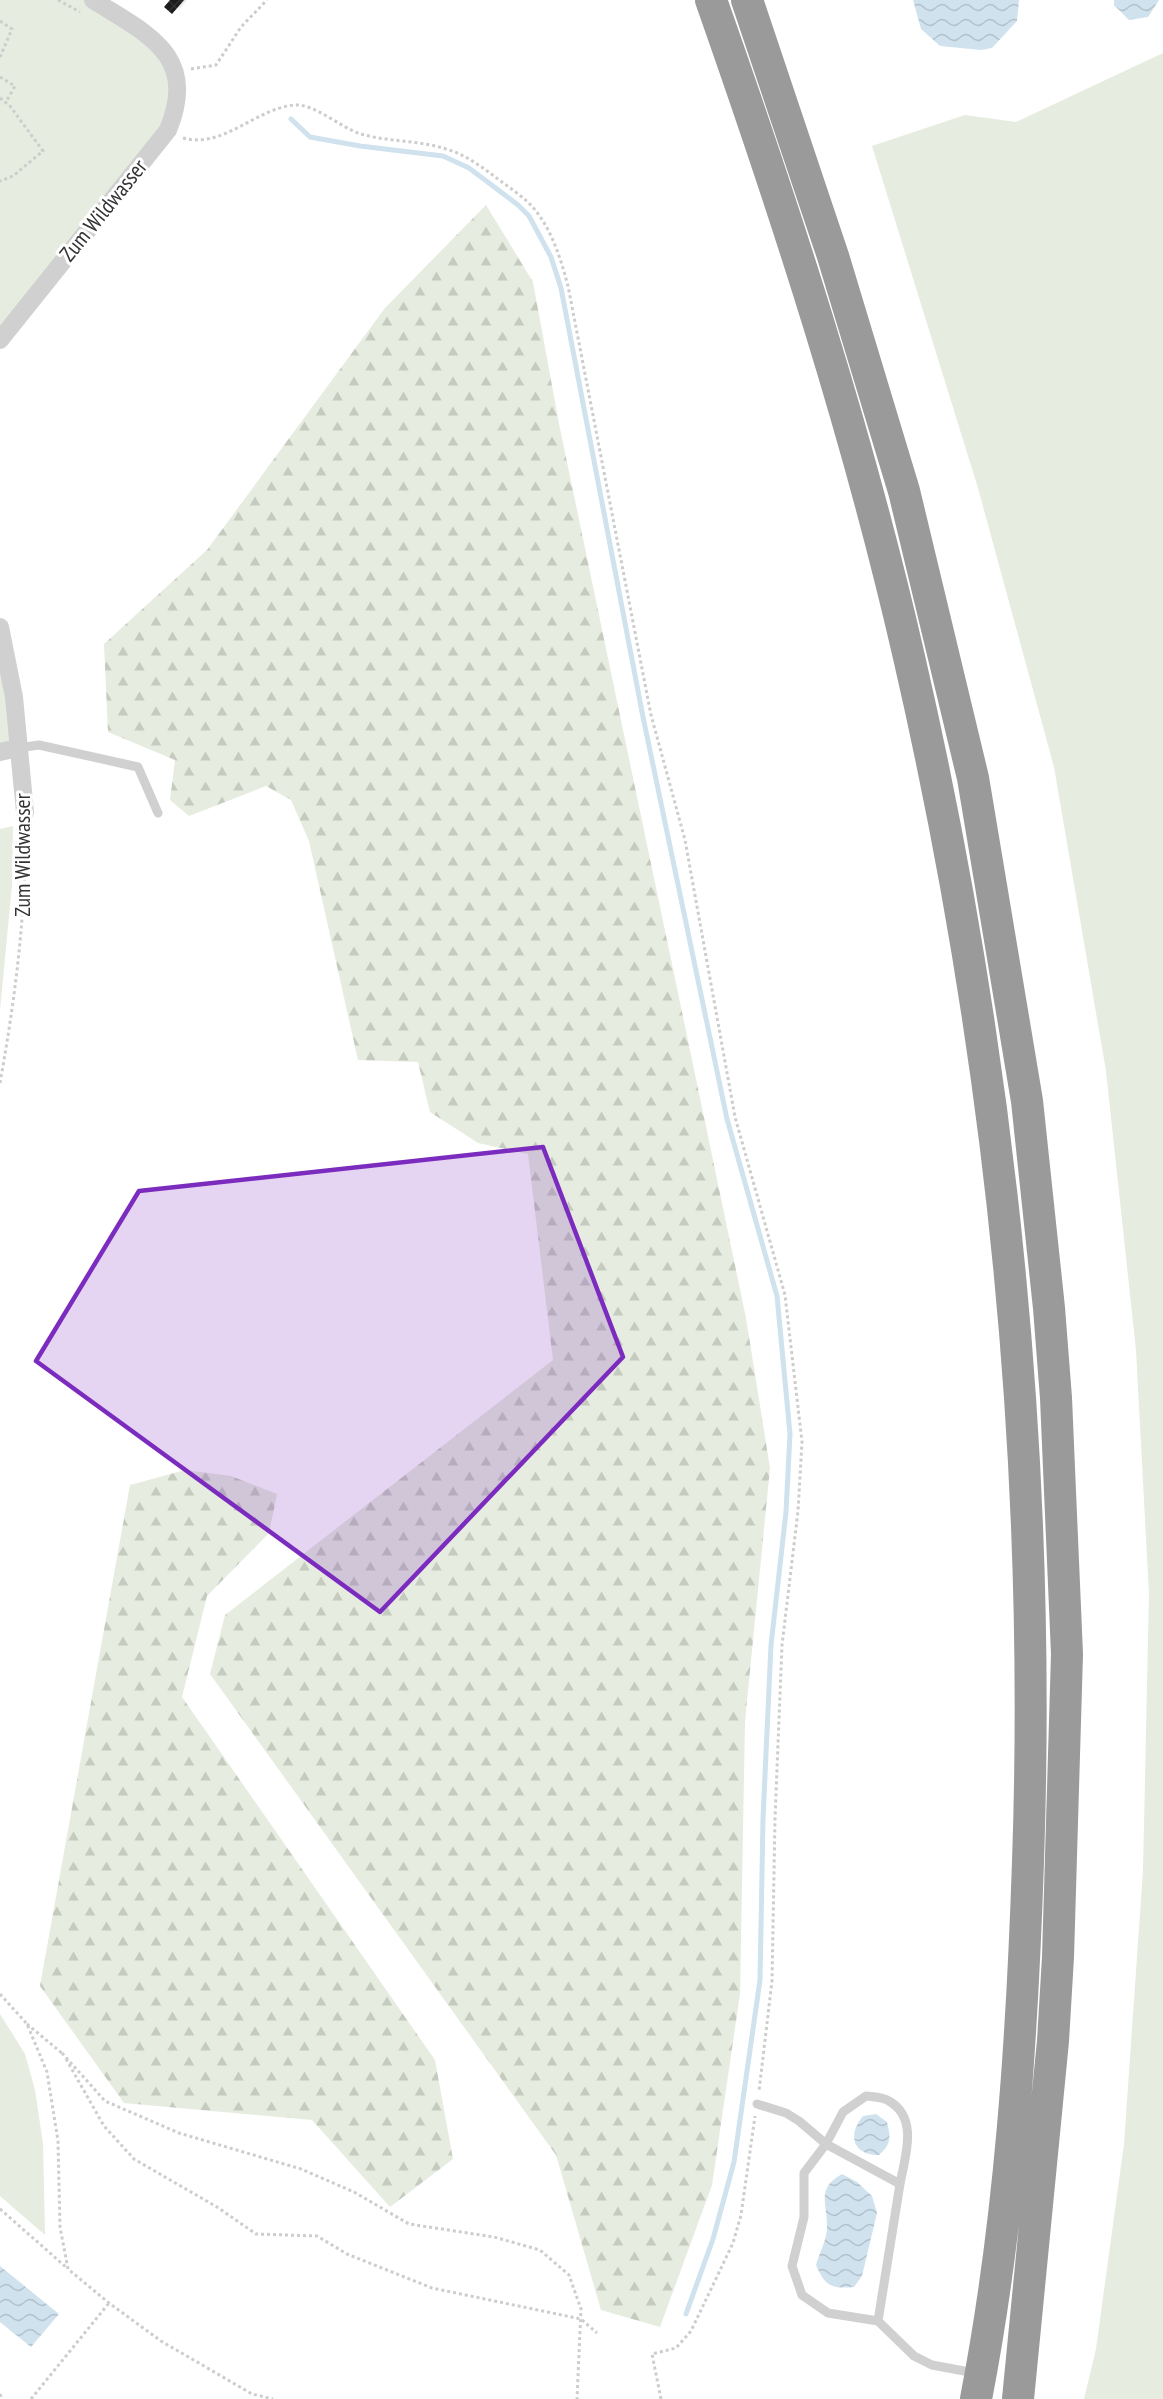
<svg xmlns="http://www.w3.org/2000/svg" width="1163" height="2399" viewBox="0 0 1163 2399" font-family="'PT Sans Narrow',sans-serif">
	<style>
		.green { fill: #e6ecdf }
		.forest { fill: url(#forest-firs) }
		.water { fill: url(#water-waves) }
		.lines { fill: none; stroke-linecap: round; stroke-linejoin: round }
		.stream { stroke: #cfe2ee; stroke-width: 5 }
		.building { fill: url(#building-cross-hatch); filter: url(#shadow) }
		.path { stroke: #cdcdcd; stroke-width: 3; stroke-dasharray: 3 3; stroke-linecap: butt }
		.lane { stroke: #d0d0d0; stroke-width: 9 }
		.street { stroke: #d0d0d0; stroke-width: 18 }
		.highway { stroke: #9a9a9a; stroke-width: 32 }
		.marked { fill: #7b2cbf; fill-opacity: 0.2; stroke: #7b2cbf; stroke-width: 4.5; stroke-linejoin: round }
		.labels { text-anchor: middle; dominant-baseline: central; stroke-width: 6; stroke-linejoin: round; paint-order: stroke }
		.street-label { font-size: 22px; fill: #333; stroke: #fff }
	</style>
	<defs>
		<pattern id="forest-firs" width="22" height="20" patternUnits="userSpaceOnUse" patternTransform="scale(1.5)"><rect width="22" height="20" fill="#e6ecdf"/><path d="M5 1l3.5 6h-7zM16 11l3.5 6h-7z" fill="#c6cbc0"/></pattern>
		<pattern id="water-waves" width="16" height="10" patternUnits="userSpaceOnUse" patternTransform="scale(1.5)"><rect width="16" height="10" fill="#cfe2ee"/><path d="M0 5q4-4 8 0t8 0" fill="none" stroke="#b2c2cd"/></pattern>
		<pattern id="building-cross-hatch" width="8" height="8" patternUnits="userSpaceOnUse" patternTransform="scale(1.5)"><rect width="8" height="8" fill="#1a1a1a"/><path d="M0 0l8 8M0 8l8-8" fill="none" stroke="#333"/></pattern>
		<filter id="shadow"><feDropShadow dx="5.5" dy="-5.5" stdDeviation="1.5" flood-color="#0004"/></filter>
	</defs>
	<rect width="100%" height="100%" fill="#fff"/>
	<path class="green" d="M0,0h93l69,46 13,67 -175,227z
		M1163,53v2346h-79l12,-50 28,-205 19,-273 6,-277 -13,-244 -30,-279 -52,-304 -76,-279 -106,-342 93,-31 51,7z
		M0,627l18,121 -18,4z
		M13,826l-1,59 -12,125v-181z
		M0,2014l25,40 10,36 8,54 2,91 -45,-39z"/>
	<path class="forest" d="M486,205l47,77 26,142 187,894 24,150 -25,253 -5,273 -28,191 -52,142 -59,-17 -45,-155 -346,-481 15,-59 328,-255 -25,-206 -50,-11 -48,-31 -12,-50 -60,-2 -49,-219 -18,-41 -25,-14 -77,30 -19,-16 5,-40 -67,-28 -4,-88 103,-94 178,-242z
		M185,1470l46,6 46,18 -8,39 -62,63 -25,101 253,363 18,99 -63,48 -78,-87 -188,-17 -84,-117 90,-501z"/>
	<path class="water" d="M913,0h106l-2,21 -25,27 -11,2 -41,-4 -19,-17z
		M1114,0h45l-11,17 -19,3 -15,-15z
		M876,2114l11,8c4,15 4,23 -8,33 -26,0 -32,-20 -16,-39z
		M842,2174l15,8 15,14 5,17 -15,63 -8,11c-23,2 -29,-1 -38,-22 3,-11 11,-26 11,-37 1,-24 -12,-39 15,-54z
		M0,2266l59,48 -28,33 -31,-25z"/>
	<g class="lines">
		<path class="stream" d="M291,119l19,18 50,9 83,10 26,12 49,37 11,11 22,41 10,31 82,429 84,402 50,177 13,138 -4,78 -15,133 -8,174 -3,161 -26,182 -21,77 -27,75"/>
	</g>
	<path class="building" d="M170,0h14l-12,14 -8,-7z"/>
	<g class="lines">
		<path class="path" d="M58,0l22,12
			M0,21l12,8 -12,28
			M191,69l25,-4 25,-38 26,-27
			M0,77l15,9 -9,16
			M0,98l10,8 33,45 -30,25 -13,5
			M183,138c40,11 72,-29 111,-33 20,-2 47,23 67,29 27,8 58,6 85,15 18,5 33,16 48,27 14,11 31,21 42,35 17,22 25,49 32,75l83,429 34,125 50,277 50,178 17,147 -4,69 -16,134 -7,174 -3,162 -13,110
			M0,1083c15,-84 26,-168 25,-254
			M0,1994l27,30 20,48 11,69 2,86 8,42 41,34 52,38 91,53 21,5
			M27,2024l36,30
			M62,2053l43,48 74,32 122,36 53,23 55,32 85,13 46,13 29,25 12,34 -4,90
			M66,2059l38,67 30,33 83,48 39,27 61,2 30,18 85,34 149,31 16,14
			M0,2209l67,59
			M0,2394l2,5
			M31,2399l78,-96
			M661,2399l-9,-45 24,-6 15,-17 42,-88 8,-28 14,-99"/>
		<path class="lane" d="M18,748l21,-3 99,22 20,46
			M757,2104l29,9 13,8 27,23 74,40 -22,137 36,35 18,9 43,8
			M878,2321l-50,-8 -26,-18 -10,-29 12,-49v-44l22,-29 17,-32 23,-16c7,1 17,1 23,5 30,17 16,56 11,83"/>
		<path class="street" d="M0,340l168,-210c31,-75 -21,-96 -75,-130
			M0,627l14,70 11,115
			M0,752l18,-4"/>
		<path class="highway" d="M711,0c76,216 147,434 198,657 91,395 133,800 119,1205 -6,180 -18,361 -52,537
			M747,0l86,256 71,235 69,287 54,323 22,207 7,90 11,256 -9,303 -5,84 -35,358"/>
	</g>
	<path class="marked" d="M543,1147l80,210 -243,255 -344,-251 103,-170z"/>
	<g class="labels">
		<g class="street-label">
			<text transform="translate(103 210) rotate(-51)">Zum Wildwasser</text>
			<text transform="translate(22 855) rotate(-90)">Zum Wildwasser</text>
		</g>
	</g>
</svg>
